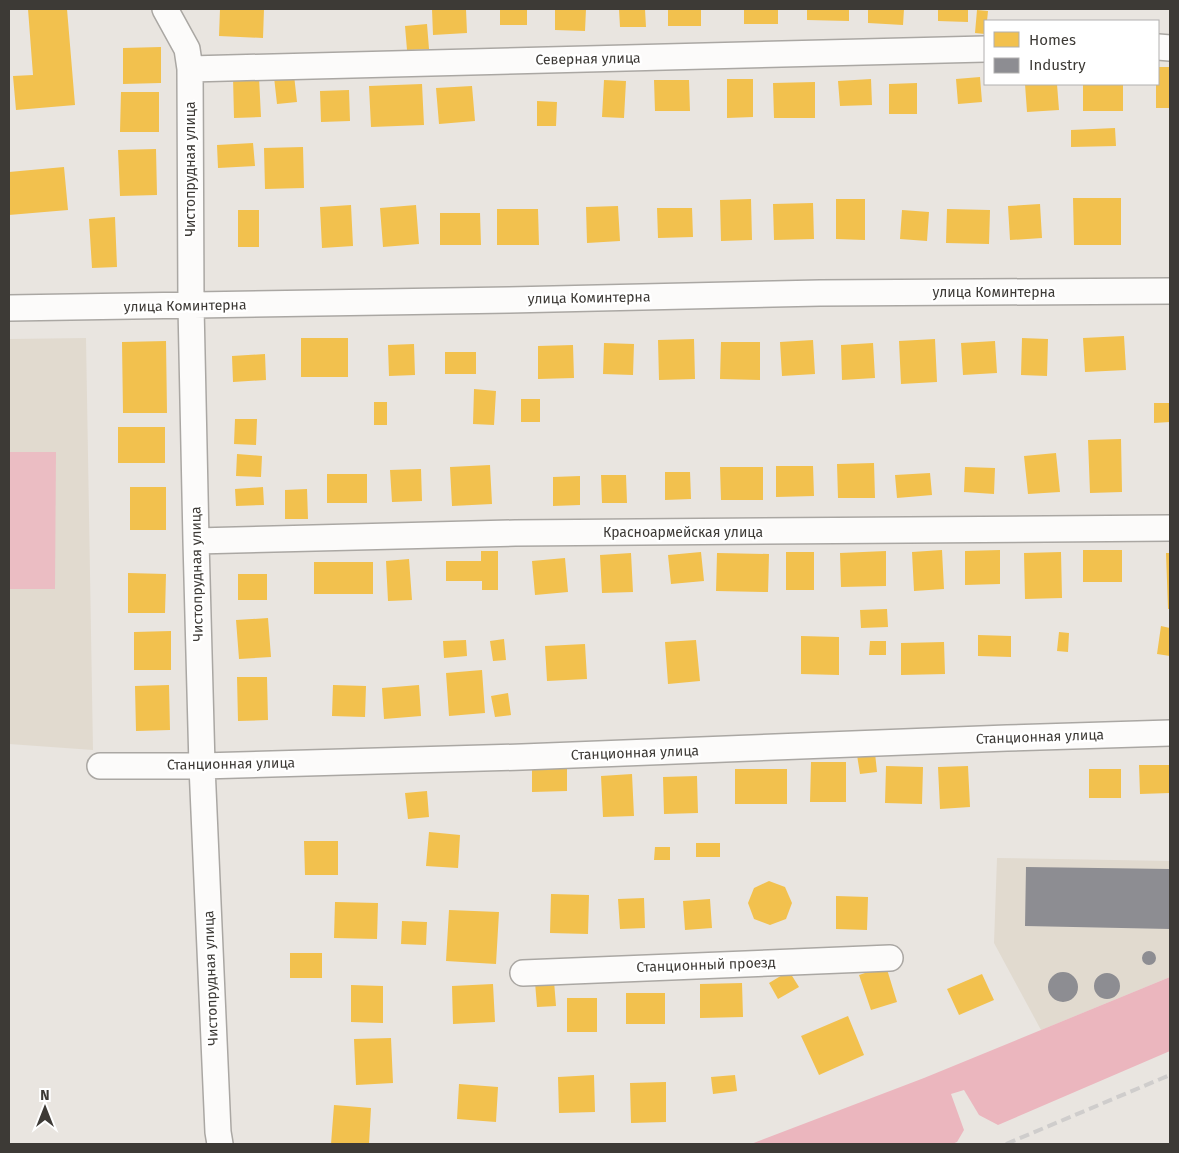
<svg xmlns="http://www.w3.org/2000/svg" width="1179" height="1153" viewBox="0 0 1179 1153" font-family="'Fira Sans',sans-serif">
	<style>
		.built { fill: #e1dacf }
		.green { fill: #ebbdc3 }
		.forest { fill: #ebb6be }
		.homes { fill: #f2c14e }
		.industry { fill: #8d8d92 }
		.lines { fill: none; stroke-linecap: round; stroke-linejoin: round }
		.minor-casing { stroke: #aaa7a3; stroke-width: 28 }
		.minor { stroke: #fcfbfa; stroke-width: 25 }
		.rail { stroke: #cfcdcc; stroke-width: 4; stroke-dasharray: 10 5; stroke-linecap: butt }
		.labels { text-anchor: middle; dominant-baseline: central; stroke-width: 5; stroke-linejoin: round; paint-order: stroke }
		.street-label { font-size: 14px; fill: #3d3a36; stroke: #fff }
	</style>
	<rect width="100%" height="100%" fill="#e9e5e0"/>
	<path class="built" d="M86,338l7,412 -84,-6v-405z
		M997,858l173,3v116l-129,53 -47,-87z"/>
	<path class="green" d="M9,452h47l-1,137h-46z"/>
	<path class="forest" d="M1170,977v74l-172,74 -19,-10 -15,-25 -13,4 13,36 -7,12 -5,2h-201l173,-66z"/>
	<path class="homes" d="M28,9h39l8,96 -59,5 -3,-34 20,-1z
		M220,9h44l-1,29 -44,-2z
		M432,9h34l1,24 -34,2z
		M500,9h27v16h-27z
		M555,9h31l-1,22 -30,-1z
		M619,9h26l1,18h-26z
		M668,9h33v17h-33z
		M744,9h34v15h-34z
		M807,9h42v12l-42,-1z
		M868,9h36l-1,16 -35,-2z
		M938,9h30v13l-30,-1z
		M977,10l11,1 -1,10h-2v13l-10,-1z
		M427,24l2,25 -22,1 -2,-24z
		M161,47v36l-38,1v-36z
		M1158,67h12v41h-14v-24h2z
		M294,75l3,27 -20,2 -3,-27z
		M233,77h26l2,40 -27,1z
		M980,77l2,25 -24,2 -2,-25z
		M727,79h26v38l-26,1z
		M871,79l1,26 -32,1 -2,-25z
		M604,80l22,1 -2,37 -22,-1z
		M654,80h35l1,31h-35z
		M815,82v36h-41l-1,-35z
		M917,83v31h-28v-30z
		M422,84l2,41 -53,2 -2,-41z
		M1025,84h32l2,26 -32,2z
		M1083,84h40v27h-40z
		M472,86l3,35 -36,3 -3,-36z
		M349,90l1,31 -29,1 -1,-31z
		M121,92h38v40h-39z
		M537,101l20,1 -1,24h-19z
		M1115,128l1,18 -45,1v-17z
		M253,143l2,23 -37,2 -1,-23z
		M303,147l1,41 -39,1 -1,-41z
		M156,149l1,46 -37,1 -2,-46z
		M64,167l4,43 -59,5v-43z
		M1073,198h48v47h-47z
		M751,199l1,41 -31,1 -1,-41z
		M836,199h29v41l-29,-1z
		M813,203l1,36 -40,1 -1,-36z
		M1040,204l2,34 -32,2 -2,-34z
		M351,205l2,41 -31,2 -2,-41z
		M416,205l3,39 -36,3 -3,-39z
		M618,206l2,35 -33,2 -1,-36z
		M657,208h35l1,29 -35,1z
		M497,209h41l1,36h-42z
		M947,209l43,1 -1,34 -43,-1z
		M238,210h21v37h-21z
		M902,210l27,2 -2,29 -27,-2z
		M440,213h40l1,32h-41z
		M115,217l2,50 -25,1 -3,-49z
		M1124,336l2,34 -41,2 -2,-34z
		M301,338h47v39h-47z
		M1022,338l26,1 -1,37 -26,-1z
		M694,339l1,40 -36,1 -1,-40z
		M935,339l2,43 -36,2 -2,-43z
		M813,340l2,34 -33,2 -2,-34z
		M166,341l1,72h-44l-1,-71z
		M995,341l2,32 -34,2 -2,-32z
		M721,342h39v38l-40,-1z
		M604,343l30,1 -1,31 -30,-1z
		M873,343l2,35 -33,2 -1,-35z
		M414,344l1,31 -26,1 -1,-31z
		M573,345l1,33 -36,1v-33z
		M445,352h31v22h-31z
		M265,354l1,26 -33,2 -1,-26z
		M474,389l22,2 -2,34 -21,-1z
		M521,399h19v23h-19z
		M374,402h13v23h-13z
		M1154,403h16v19l-16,1z
		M235,419h22l-1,26 -22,-1z
		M118,427h47v36h-47z
		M1121,439l1,53 -32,1 -2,-53z
		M1056,453l4,39 -32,2 -4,-38z
		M237,454l25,2 -1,21 -25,-1z
		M874,463l1,35h-37l-1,-34z
		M490,465l2,39 -40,2 -2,-39z
		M776,466h37l1,30 -38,1z
		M720,467h43v33h-42z
		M965,467l30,1 -1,26 -30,-2z
		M421,469l1,32 -30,1 -2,-32z
		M665,472h25l1,27 -26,1z
		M930,473l2,22 -35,3 -2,-23z
		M327,474h40v29h-40z
		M601,475h25l1,28h-25z
		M580,476v29l-27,1v-29z
		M130,487h36v43h-36z
		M263,487l1,18 -28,1 -1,-17z
		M307,489l1,30h-23v-29z
		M942,550l2,39 -30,2 -2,-39z
		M1000,550v34l-35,1v-34z
		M1083,550h39v32h-39z
		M481,551h17v39h-16v-9h-36v-20h35z
		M886,551v35l-45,1 -1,-34z
		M701,552l3,29 -33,3 -3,-29z
		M786,552h28v38h-28z
		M1061,552l1,46 -37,1 -1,-46z
		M631,553l2,39 -31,1 -2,-38z
		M717,553l52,1 -1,38 -52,-1z
		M1166,553h4v56h-2z
		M565,558l3,34 -33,3 -3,-34z
		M409,559l3,41 -24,1 -2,-40z
		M314,562h59v32h-59z
		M128,573l38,1 -1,39h-37z
		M238,574h29v26h-29z
		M887,609l1,18 -27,1 -1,-18z
		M268,618l3,39 -32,2 -3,-39z
		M1161,626l9,2v28l-13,-2z
		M171,631v39h-37v-38z
		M1059,632l10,1 -1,19 -11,-1z
		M978,635l33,1v21l-33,-1z
		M801,636l38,1v38l-38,-1z
		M504,639l2,21 -13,1 -3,-20z
		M466,640l1,16 -23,2 -1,-17z
		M696,640l4,41 -32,3 -3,-42z
		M870,641h16v14h-17z
		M944,642l1,32 -44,1v-32z
		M585,644l2,35 -40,2 -2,-35z
		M482,670l3,43 -36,3 -3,-43z
		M237,677h30l1,43 -30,1z
		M169,685l1,45 -34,1 -1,-45z
		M333,685l33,1 -1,31 -33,-1z
		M419,685l2,31 -37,3 -2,-31z
		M508,693l3,22 -16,2 -4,-21z
		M875,753l2,19 -17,2 -3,-19z
		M811,762h35v40h-36z
		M567,765v26l-35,1v-26z
		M1139,765h31v28l-30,1z
		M886,766l37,1 -1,37 -37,-1z
		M968,766l2,41 -30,2 -2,-42z
		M735,769h52v35h-52z
		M1089,769h32v29h-32z
		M632,774l2,42 -31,1 -2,-41z
		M697,776l1,37 -34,1 -1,-37z
		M427,791l2,26 -21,2 -3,-26z
		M429,832l31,3 -2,33 -32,-2z
		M304,841h34v34h-33z
		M696,843h24v14h-24z
		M655,847h15v13h-16z
		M769,881l16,6 7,16 -6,16 -16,6 -16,-6 -6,-16 6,-15z
		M551,894l38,1 -1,39 -38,-1z
		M836,896l32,1 -1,33 -31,-1z
		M644,898l1,30 -25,1 -2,-30z
		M710,899l2,29 -27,2 -2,-29z
		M335,902l43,1 -1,36 -43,-1z
		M449,910l50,2 -3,52 -50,-3z
		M402,921l25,1 -1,23 -25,-1z
		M290,953h32v25h-32z
		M886,966l11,36 -26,8 -12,-35z
		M789,971l10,16 -21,12 -9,-16z
		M982,974l12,26 -35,15 -12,-26z
		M554,981l2,25 -19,1 -2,-25z
		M742,983l1,34 -43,1v-34z
		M493,984l2,38 -42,2 -1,-38z
		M351,985l32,1v37l-32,-1z
		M626,993h39v31h-39z
		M567,998h30v34h-30z
		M848,1016l16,39 -45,20 -18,-39z
		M391,1038l2,45 -37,2 -2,-46z
		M594,1075l1,37 -36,1 -1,-36z
		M735,1075l2,16 -24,3 -2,-17z
		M666,1082v40l-35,1 -1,-40z
		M459,1084l39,3 -2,35 -39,-3z
		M334,1105l37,3 -2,36h-38z"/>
	<path class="industry" d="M1026,867l144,2v60l-145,-3z
		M1142 958a7 7 0 1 1 14 0a7 7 0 1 1-14 0Z
		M1048 987a15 15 0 1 1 30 0a15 15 0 1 1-30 0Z
		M1094 986a13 13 0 1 1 26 0a13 13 0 1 1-26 0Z"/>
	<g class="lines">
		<g class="minor-casing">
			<path id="minor" d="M165,9l22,40 3,20 1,237 5,235 6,225 16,366 2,12
				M1158,47l12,1
				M190,69l795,-20
				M9,308l500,-8 311,-7 350,-2
				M196,541l319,-8 655,-5
				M100,766h102l320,-9 485,-19 163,-5
				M523,973l367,-15"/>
		</g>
		<use href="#minor" class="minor"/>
		<path class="rail" d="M1006,1144l164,-69"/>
	</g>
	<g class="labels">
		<g class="street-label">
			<text transform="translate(588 59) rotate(-1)">Северная улица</text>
			<text transform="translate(190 169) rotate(-90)">Чистопрудная улица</text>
			<text x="994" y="292">улица Коминтерна</text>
			<text transform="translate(589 298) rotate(-1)">улица Коминтерна</text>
			<text transform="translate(185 306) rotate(-1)">улица Коминтерна</text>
			<text x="683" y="532">Красноармейская улица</text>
			<text transform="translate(197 574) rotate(-91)">Чистопрудная улица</text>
			<text transform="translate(1040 737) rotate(-2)">Станционная улица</text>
			<text transform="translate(635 753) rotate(-2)">Станционная улица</text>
			<text transform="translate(231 764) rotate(-1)">Станционная улица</text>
			<text transform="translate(706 965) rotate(-2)">Станционный проезд</text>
			<text transform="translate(211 978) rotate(-92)">Чистопрудная улица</text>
		</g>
	</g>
	<rect width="1179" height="1153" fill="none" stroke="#3d3a36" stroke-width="20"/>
	<rect x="984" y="20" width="175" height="65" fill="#ffffff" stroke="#b1b0af"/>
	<rect x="994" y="32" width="25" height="15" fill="#f2c14e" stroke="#b1b0af"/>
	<text x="1029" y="45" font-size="15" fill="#3d3a36">Homes</text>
	<rect x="994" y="58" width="25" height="15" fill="#8d8d92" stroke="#b1b0af"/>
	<text x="1029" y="70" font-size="15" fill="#3d3a36">Industry</text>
	<g transform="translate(45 1108)" stroke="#ffffff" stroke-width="4" paint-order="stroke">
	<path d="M0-4L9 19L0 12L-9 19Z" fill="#3d3a36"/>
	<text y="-8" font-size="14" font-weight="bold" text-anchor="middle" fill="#3d3a36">N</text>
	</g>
</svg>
